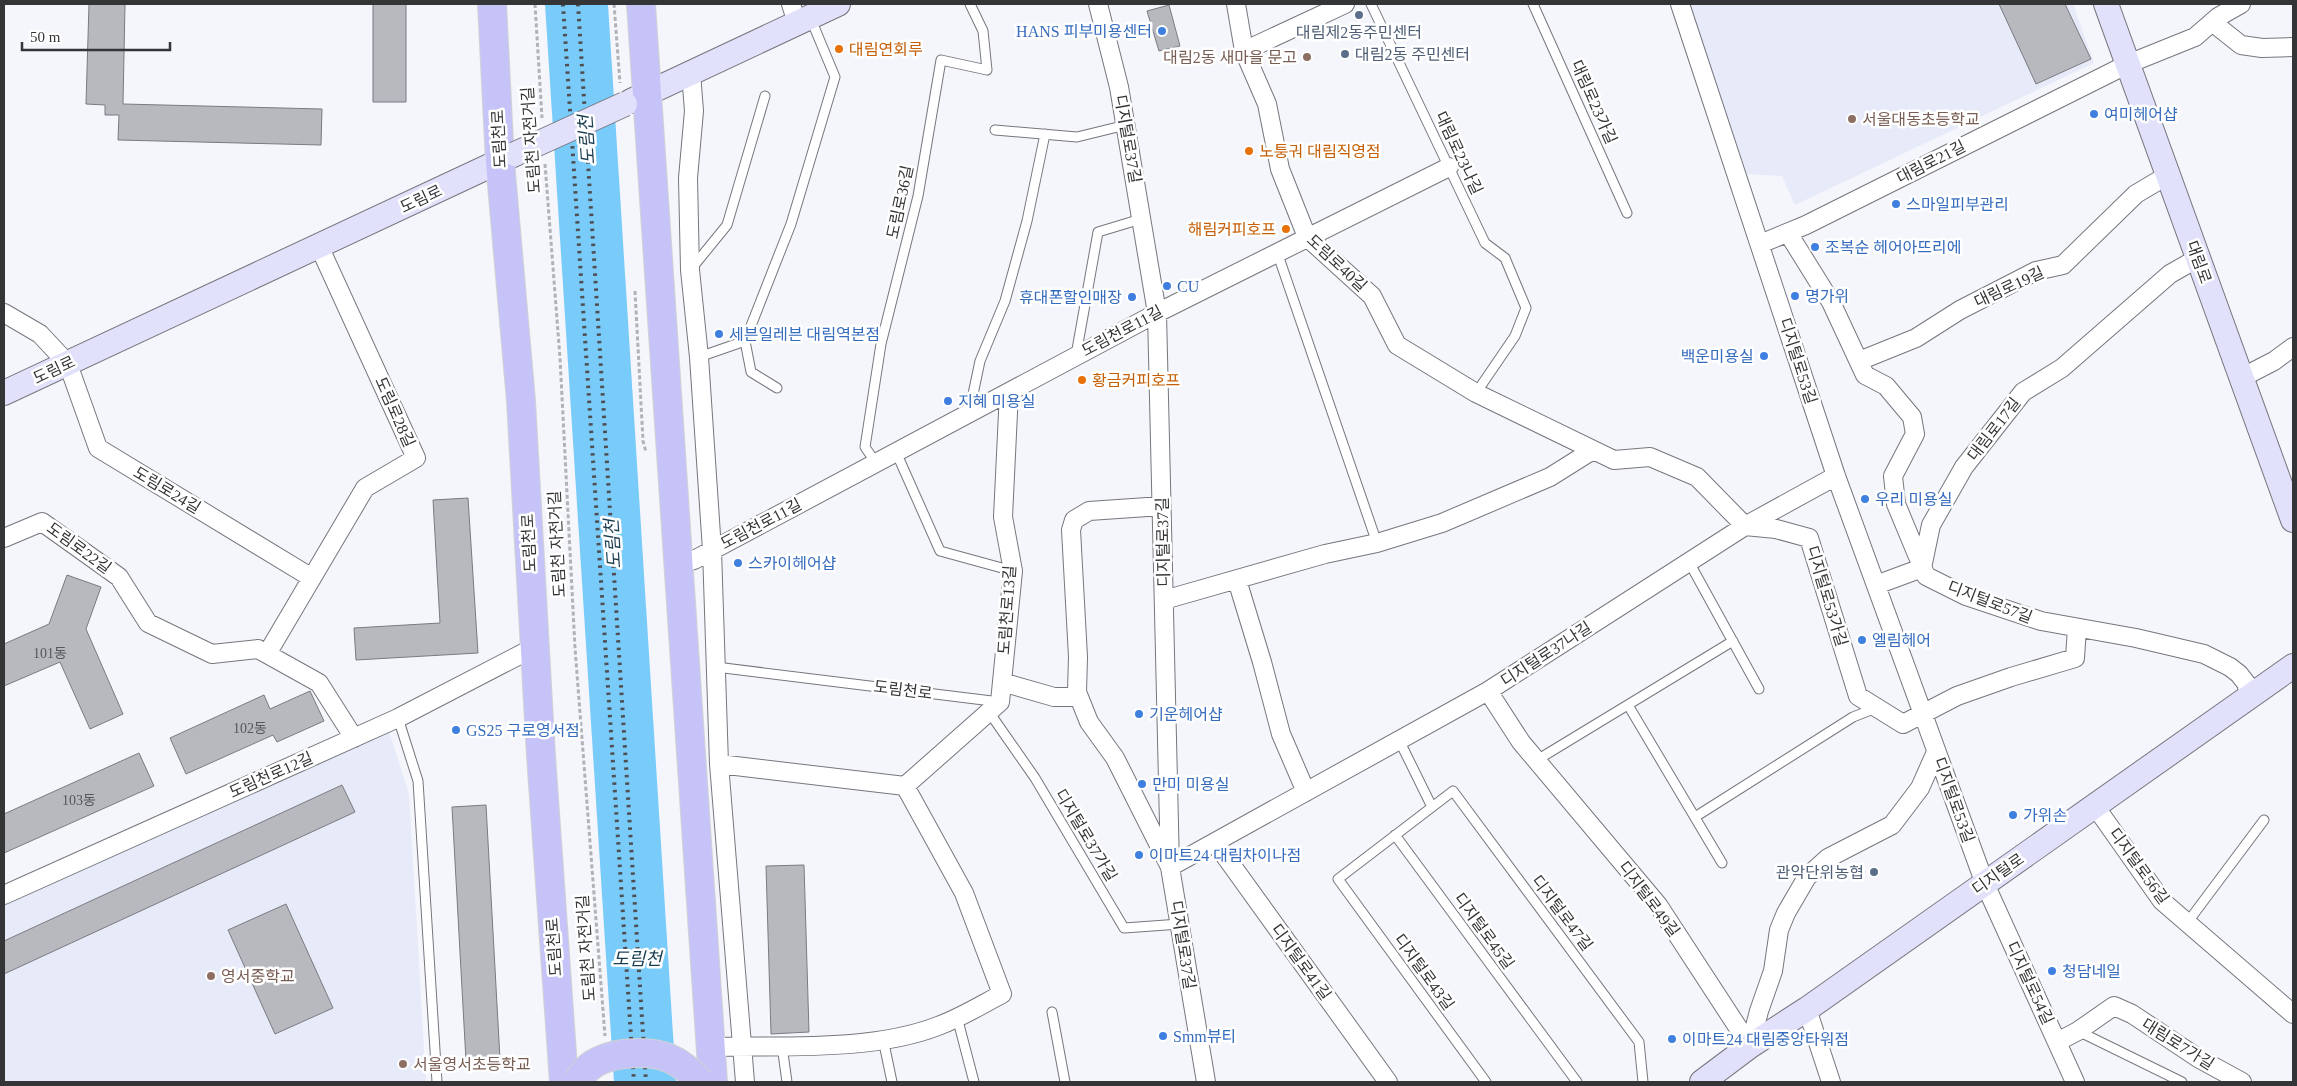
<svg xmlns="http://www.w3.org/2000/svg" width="2297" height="1086" viewBox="0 0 2297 1086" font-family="'Times New Roman','Noto Sans KR',serif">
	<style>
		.built { fill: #e7eaf8 }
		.water { fill: #79cbfa }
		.building { fill: #b7b9bf; stroke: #7a7b81 }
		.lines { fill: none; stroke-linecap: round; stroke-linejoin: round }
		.lane-casing { stroke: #75777d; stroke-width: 11 }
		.street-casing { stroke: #75777d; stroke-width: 20 }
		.secondary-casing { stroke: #75777d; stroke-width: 26 }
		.primary-casing { stroke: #d2d3d3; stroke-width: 30 }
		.path { stroke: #b0b2b6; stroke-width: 3; stroke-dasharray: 4 2.5; stroke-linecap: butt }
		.lane { stroke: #fff; stroke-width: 9 }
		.street { stroke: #fff; stroke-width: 18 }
		.secondary { stroke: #e2e1fb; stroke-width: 24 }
		.primary { stroke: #c5c3f7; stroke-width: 28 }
		.rail { stroke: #4e4f52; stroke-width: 4; stroke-dasharray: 2.5 5; stroke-linecap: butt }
		.secondary-bridge-casing { stroke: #75777d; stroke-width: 26; stroke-linecap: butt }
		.primary-bridge-casing { stroke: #d2d3d3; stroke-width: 30; stroke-linecap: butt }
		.secondary-bridge { stroke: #e2e1fb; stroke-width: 24 }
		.primary-bridge { stroke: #c5c3f7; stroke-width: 28 }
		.service-dot { fill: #5c6f8a; stroke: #fff; stroke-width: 2 }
		.shop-dot { fill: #3f7fe0; stroke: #fff; stroke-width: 2 }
		.food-dot { fill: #e8710a; stroke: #fff; stroke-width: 2 }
		.education-dot { fill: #8d6e63; stroke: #fff; stroke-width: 2 }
		.labels { text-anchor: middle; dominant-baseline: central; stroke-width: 5; stroke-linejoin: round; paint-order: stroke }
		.number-label { font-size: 14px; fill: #555659 }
		.shop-label { font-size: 16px; fill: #366cbe; stroke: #fff; text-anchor: start }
		.service-label { font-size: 16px; fill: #4e5e75; stroke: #fff }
		.food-label { font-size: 16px; fill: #c56008; stroke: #fff; text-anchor: start }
		.education-label { font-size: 16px; fill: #785e54; stroke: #fff; text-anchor: start }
		.street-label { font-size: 16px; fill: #343537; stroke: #fff }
		.water-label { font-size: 18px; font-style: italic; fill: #1a3d51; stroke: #fff }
	</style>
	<rect width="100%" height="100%" fill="#f4f6fc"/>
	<path class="built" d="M1688,4h385l21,59 -299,142 -13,-29 -35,-2z
		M389,731l20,63 17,288h-422v-176z"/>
	<path class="water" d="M545,4h63l68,1078h-62z"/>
	<path class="building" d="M89,4h36l-2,100 199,5 -1,36 -203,-5 1,-25h-14v-10l-19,-1z
		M373,4h33v98h-33z
		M1999,4h66l26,55 -55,25z
		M1169,5l11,41 -21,5 -12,-40z
		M468,498l10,155 -122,7 -2,-32 86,-5 -7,-123z
		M67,575l34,12 -15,42 37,85 -33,15 -30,-67 -56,24v-42l45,-20z
		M310,691l14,30 -47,21 -4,-7 -87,39 -16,-36 94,-43 6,14z
		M139,753l15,33 -150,67v-39z
		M342,785l13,27 -351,162v-33z
		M486,805l14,254 -34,2 -14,-254z
		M804,865l5,167 -38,2 -5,-168z
		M286,904l47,104 -58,26 -47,-104z"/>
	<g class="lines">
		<g class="lane-casing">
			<path id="lane" d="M1371,4l114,239 20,15 21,50 -11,28 -39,57
				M1533,4l94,209
				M995,130l82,7 49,-12
				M1277,252l100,291
				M692,268l35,-43 38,-129
				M1076,355l22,-123 43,-13
				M699,357l46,-16
				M777,388l-26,-16 -6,-31 46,-117 44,-147 -25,-60
				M969,413l11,-52 25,-60 22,-80 18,-87
				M896,452l44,99 73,20
				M876,463l-11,-16 16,-103 37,-148 23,-136 46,10 -4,-39 -13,-27
				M1689,562l70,127
				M716,667l284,35
				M1628,705l94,158
				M989,712l46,66 89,150 56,-4
				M398,718l20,63 19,301
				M1399,740l33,67
				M1537,760l196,-119
				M1695,817l158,-100 23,-9
				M1395,835l182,247
				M2187,923l77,-103
				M1052,1012l13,70
				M957,1017l17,65
				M2078,1031l104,51
				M883,1039l9,43
				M782,1046l5,36
				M1486,1082l-148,-203 115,-88 186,251 4,40"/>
		</g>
		<g class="street-casing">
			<path id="street" d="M791,4l6,19
				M1098,4l21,83 38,226 13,554 36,215
				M1236,4l8,47 23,53 13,65 27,68 65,59 25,49 79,48 138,67 36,-3 47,20 48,49 31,3 33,9 49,158 45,28 54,-28 54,-19 64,-19 2,-30
				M1680,4l156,472 149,408 90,198
				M2212,22l29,23 21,3 31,-1
				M1244,51l101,-47
				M691,73l3,38 -6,67 2,92 9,87 13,193 7,214 26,318
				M1788,233l43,69 34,73 21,11 26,31 3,17 -22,42 3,28 30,72 40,20 75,25 95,17 68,16 26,13 9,7 7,9 4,13
				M1760,244l46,-19 322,-161 67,-27 23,-20 23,-13
				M4,313l36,21 28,30 30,84 214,130
				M1859,361l57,-23 44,-28 76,-39 27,-6 73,-71 32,-19
				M2241,378l33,-17 19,-14
				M1162,506l-73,5 -15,9 -3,10 7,127 -1,35 12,30 26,36 55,109 318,-176 257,-165 91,-50
				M4,538l38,-16 77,55 29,46 64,31 46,-5 61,34 35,55
				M678,565l16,-5 463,-247 292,-146
				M1237,580l25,82 19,72 25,58
				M1876,585l46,-17 9,-43 33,-58 59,-75 39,-24 108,-94 28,-16
				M1164,600l161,-46 52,-11 65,-20 108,-46 43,-27
				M267,654l98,-166 51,-30 -97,-212
				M1002,682l52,15h25
				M1488,691l33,51 137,163 92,141
				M719,764l186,22
				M2095,806l67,95 131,113
				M1215,842l173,240
				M4,895l394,-177 137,-71
				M1807,1009l24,73
				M2057,1042l21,-11 36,-25 18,8 66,44 44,24
				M1750,1046l9,-35 14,-40 6,-41 7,-17 21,-36 21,-19 64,-33 28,-37 16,-36
				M711,1047c70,-2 160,5 227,-21 22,-8 43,-21 64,-32l-38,-101 -59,-107 95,-84 13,-131 -10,-54 6,-125"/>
		</g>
		<g class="secondary-casing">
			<path id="secondary" d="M2106,4l187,516
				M631,101l207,-97
				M4,393l511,-239
				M1702,1082l48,-36 57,-37 486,-343"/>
		</g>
		<g class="primary-casing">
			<path id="primary" d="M492,4l8,158 21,239 20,355 23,326
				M641,4l72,1078"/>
		</g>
		<path class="path" d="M535,4l7,114
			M614,4l6,79
			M545,164l15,194 15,290 30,388
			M635,291l8,150 3,11"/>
		<use href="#lane" class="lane"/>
		<use href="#street" class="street"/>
		<use href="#secondary" class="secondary"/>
		<use href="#primary" class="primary"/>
		<path class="rail" d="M563,4l71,1078
			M578,4l68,1078"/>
		<g class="secondary-bridge-casing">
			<path id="secondary-bridge" d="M515,154l110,-50"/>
		</g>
		<g class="primary-bridge-casing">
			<path id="primary-bridge" d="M577,1082c3,-4 6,-9 10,-13 18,-17 59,-20 82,-11 12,5 23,15 31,24"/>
		</g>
		<use href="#secondary-bridge" class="secondary-bridge"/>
		<use href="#primary-bridge" class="primary-bridge"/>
	</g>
	<g class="service-dot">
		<circle cx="1359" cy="15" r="5"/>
		<circle cx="1345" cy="54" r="5"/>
		<circle cx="1874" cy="872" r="5"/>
	</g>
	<g class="shop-dot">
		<circle cx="1162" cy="31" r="5"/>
		<circle cx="2094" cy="114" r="5"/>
		<circle cx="1896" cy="204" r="5"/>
		<circle cx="1815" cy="247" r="5"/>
		<circle cx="1167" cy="286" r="5"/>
		<circle cx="1795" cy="296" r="5"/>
		<circle cx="1132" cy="297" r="5"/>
		<circle cx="719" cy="334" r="5"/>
		<circle cx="1764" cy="356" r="5"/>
		<circle cx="948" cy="401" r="5"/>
		<circle cx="1865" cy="499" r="5"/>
		<circle cx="738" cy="563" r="5"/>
		<circle cx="1862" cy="640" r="5"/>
		<circle cx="1139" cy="714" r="5"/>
		<circle cx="456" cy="730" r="5"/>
		<circle cx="1142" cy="784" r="5"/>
		<circle cx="2013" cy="815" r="5"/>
		<circle cx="1139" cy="855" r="5"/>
		<circle cx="2052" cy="971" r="5"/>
		<circle cx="1163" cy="1036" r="5"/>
		<circle cx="1672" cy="1039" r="5"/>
	</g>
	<g class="food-dot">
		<circle cx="839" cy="49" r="5"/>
		<circle cx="1249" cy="151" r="5"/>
		<circle cx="1286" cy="229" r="5"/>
		<circle cx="1082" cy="380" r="5"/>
	</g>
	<g class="education-dot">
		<circle cx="1307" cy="57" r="5"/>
		<circle cx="1852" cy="119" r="5"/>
		<circle cx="211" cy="976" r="5"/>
		<circle cx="403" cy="1064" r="5"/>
	</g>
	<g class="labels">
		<g class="number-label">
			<text x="50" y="653">101동</text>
			<text x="250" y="728">102동</text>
			<text x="79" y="800">103동</text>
		</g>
		<g class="shop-label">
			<text x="1152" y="31" text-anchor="end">HANS 피부미용센터</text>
			<text x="2104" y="114">여미헤어샵</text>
			<text x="1906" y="204">스마일피부관리</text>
			<text x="1825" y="247">조복순 헤어아뜨리에</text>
			<text x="1177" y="286">CU</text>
			<text x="1805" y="296">명가위</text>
			<text x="1122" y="297" text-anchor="end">휴대폰할인매장</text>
			<text x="729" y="334">세븐일레븐 대림역본점</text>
			<text x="1754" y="356" text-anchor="end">백운미용실</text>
			<text x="958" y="401">지혜 미용실</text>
			<text x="1875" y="499">우리 미용실</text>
			<text x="748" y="563">스카이헤어샵</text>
			<text x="1872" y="640">엘림헤어</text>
			<text x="1149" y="714">기운헤어샵</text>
			<text x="466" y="730">GS25 구로영서점</text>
			<text x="1152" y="784">만미 미용실</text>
			<text x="2023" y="815">가위손</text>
			<text x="1149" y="855">이마트24 대림차이나점</text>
			<text x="2062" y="971">청담네일</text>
			<text x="1173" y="1036">Smm뷰티</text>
			<text x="1682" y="1039">이마트24 대림중앙타워점</text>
		</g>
		<g class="service-label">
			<text x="1359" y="32">대림제2동주민센터</text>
			<text x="1355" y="54" text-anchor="start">대림2동 주민센터</text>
			<text x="1864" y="872" text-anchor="end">관악단위농협</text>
		</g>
		<g class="food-label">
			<text x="849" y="49">대림연회루</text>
			<text x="1259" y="151">노퉁궈 대림직영점</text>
			<text x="1276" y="229" text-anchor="end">해림커피호프</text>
			<text x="1092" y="380">황금커피호프</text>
		</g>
		<g class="education-label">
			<text x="1297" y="57" text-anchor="end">대림2동 새마을 문고</text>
			<text x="1862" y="119">서울대동초등학교</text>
			<text x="221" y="976">영서중학교</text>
			<text x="413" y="1064">서울영서초등학교</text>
		</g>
		<g class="street-label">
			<text transform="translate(1594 102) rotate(66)">대림로23가길</text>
			<text transform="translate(499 139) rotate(-93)">도림천로</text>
			<text transform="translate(1128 139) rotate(80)">디지털로37길</text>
			<text transform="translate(531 140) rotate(-94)">도림천 자전거길</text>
			<text transform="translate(1459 153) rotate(65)">대림로23나길</text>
			<text transform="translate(1931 162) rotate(-27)">대림로21길</text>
			<text transform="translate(421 199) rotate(-25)">도림로</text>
			<text transform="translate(900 202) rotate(-78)">도림로36길</text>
			<text transform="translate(2199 262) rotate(70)">대림로</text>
			<text transform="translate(1337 263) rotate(43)">도림로40길</text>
			<text transform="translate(2009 287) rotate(-25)">대림로19길</text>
			<text transform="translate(1122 331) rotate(-28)">도림천로11길</text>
			<text transform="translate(1798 361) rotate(72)">디지털로53길</text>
			<text transform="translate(54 370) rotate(-25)">도림로</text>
			<text transform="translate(395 412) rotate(66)">도림로28길</text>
			<text transform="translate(1994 429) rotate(-52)">대림로17길</text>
			<text transform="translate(167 490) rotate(31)">도림로24길</text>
			<text transform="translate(761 524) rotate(-28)">도림천로11길</text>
			<text transform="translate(1163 542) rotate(-91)">디지털로37길</text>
			<text transform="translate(529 543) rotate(-93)">도림천로</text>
			<text transform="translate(557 544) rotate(-93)">도림천 자전거길</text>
			<text transform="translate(79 548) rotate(36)">도림로22길</text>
			<text transform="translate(1827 596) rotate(73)">디지털로53가길</text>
			<text transform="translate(1990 602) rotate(21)">디지털로57길</text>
			<text transform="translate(1007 610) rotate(-86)">도림천로13길</text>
			<text transform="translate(1546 654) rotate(-33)">디지털로37나길</text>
			<text transform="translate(903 690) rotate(7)">도림천로</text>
			<text transform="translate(271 775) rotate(-24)">도림천로12길</text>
			<text transform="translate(1954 800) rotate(70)">디지털로53길</text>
			<text transform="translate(1086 835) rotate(59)">디지털로37가길</text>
			<text transform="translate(2139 866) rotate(54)">디지털로56길</text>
			<text transform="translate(1998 874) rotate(-35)">디지털로</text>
			<text transform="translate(1649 899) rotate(53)">디지털로49길</text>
			<text transform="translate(1562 913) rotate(53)">디지털로47길</text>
			<text transform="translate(1484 931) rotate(54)">디지털로45길</text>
			<text transform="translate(1183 945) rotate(81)">디지털로37길</text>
			<text transform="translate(554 947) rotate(-94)">도림천로</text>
			<text transform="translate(586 948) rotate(-94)">도림천 자전거길</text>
			<text transform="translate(1301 962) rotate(54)">디지털로41길</text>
			<text transform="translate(1424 972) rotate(54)">디지털로43길</text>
			<text transform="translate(2030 983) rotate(65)">디지털로54길</text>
			<text transform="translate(2178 1044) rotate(32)">대림로7가길</text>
		</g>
		<g class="water-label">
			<text transform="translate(587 140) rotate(-94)">도림천</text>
			<text transform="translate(613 544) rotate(-94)">도림천</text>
			<text x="637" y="959">도림천</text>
		</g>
	</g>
	<rect width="2297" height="1086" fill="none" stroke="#343537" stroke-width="10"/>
	<path d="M22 42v8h148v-8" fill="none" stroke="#343537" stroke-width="2.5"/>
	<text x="30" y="42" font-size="15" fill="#343537" stroke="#ffffff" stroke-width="4" paint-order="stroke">50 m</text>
</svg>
